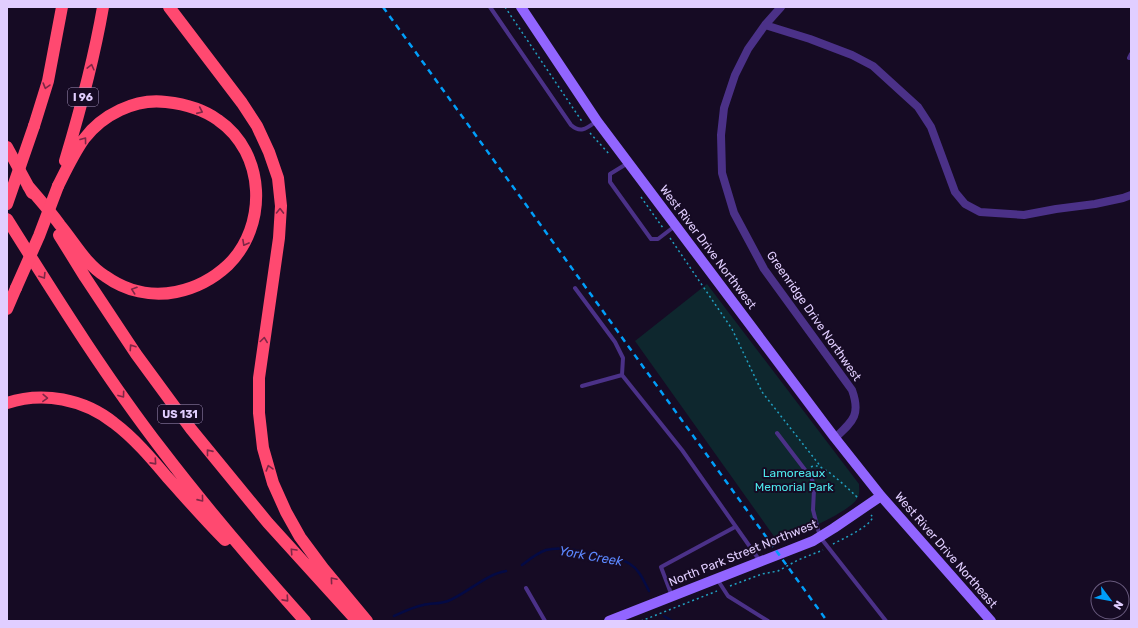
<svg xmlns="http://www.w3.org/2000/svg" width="1138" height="628" viewBox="0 0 1138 628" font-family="Rubik,sans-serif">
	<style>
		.green { fill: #0e272e }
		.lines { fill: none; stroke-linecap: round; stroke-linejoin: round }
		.stream { stroke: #040a44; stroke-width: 2.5 }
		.path { stroke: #219fc0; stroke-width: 1.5; stroke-dasharray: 2 3; stroke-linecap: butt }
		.lane { stroke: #4b3188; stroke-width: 4 }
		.street { stroke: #4b3188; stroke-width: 8 }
		.secondary { stroke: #9265ff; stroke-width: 10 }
		.highway { stroke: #ff4970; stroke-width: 12 }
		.rail { stroke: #009ef9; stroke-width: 2.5; stroke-dasharray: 6 5; stroke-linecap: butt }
		.highway-bridge { stroke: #ff4970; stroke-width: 12 }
		.oneway { stroke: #7f2746 }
		.labels { text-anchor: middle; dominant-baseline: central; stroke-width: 4; stroke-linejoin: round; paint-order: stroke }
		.shield { fill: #160b24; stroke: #a494bd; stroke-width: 1 }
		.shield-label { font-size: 11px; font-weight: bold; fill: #e1ceff }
		.street-label { font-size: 12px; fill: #e1ceff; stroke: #160b24 }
		.park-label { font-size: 12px; fill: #4de9ec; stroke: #160b24 }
		.water-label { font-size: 13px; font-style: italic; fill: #5c88ff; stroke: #160b24 }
	</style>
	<rect width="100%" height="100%" fill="#160b24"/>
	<path class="green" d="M707,284l152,200c0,4 1,9 -1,13 -6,15 -64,38 -80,45l-143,-201z"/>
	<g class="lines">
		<path class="stream" d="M522,565c8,-6 15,-12 24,-15 18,-5 40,3 58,6 9,2 18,3 26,8 10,6 14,18 19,27
			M394,616c9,-4 19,-9 29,-11 8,-2 17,-1 25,-4 20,-8 36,-26 58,-30
			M664,616l8,5"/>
		<path class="path" d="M505,7l78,116
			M590,133l20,22
			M641,197l22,31
			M670,238l62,91 30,63 59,75
			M811,467c2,-1 4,-1 6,-1 9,1 35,26 42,33
			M833,544c11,-6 35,-16 40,-27l-2,-2
			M730,586l32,-12 16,-3 20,-11 25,-10
			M641,621l76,-30"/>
		<path class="lane" d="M490,7l81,118c10,9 16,3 26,-4
			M1129,58l2,-4
			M628,163l-18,11v8l41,57h7l17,-13
			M575,288l40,54 8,16 -1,17
			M582,386l40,-11 60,75 78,111
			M777,433l35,46 2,10 -1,21 7,27 66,84
			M717,579l11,17 40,25
			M526,588l19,33
			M672,596l-11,-29 74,-40"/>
		<path class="street" d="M781,7l-16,18 -17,24 -13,26 -11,33 -3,27 1,38 12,40 30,56 88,121c9,25 1,31 -17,48
			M765,25l45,14 42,16 21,11 45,41 13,20 24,65 10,12 15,8 44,3 32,-6 39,-5 28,-6 8,-3"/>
		<path class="secondary" d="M521,7l76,114 238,317 46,58 110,125
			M609,621l204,-80 21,-13 47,-32"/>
		<path class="highway" d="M169,7l73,96 15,23 12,26 9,26 3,28 -2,32 -20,140v35l4,35 10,35 13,29 14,25 23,31 44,53
			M34,126l14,-45 14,-74
			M7,147l25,46
			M65,161c15,-50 29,-102 38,-154
			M28,186c11,13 22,25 32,39 15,18 25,38 45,51 21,15 46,21 71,16 20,-4 37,-13 52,-27 40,-39 38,-112 -10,-145 -15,-11 -34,-16 -52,-18 -31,-4 -64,13 -82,37 -10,14 -18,31 -26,47
			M7,219c49,78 98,157 155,231 45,59 94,116 143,171
			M59,235l26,42 51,77 55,75 77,94 89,98
			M7,309l9,-21
			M7,403c36,-12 77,-4 107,20 20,15 37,35 53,54 19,21 38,43 58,63"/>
		<path class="rail" d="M383,7l444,614"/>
		<path class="highway-bridge" d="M7,204l27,-78
			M16,288l23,-52 19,-50"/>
	</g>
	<defs><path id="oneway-chevron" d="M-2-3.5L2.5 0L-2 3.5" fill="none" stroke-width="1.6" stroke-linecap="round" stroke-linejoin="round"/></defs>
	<g class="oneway">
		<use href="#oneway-chevron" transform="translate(91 67) rotate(-76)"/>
		<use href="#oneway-chevron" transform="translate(46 86) rotate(106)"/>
		<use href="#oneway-chevron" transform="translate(200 111) rotate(24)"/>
		<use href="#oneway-chevron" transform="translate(84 140) rotate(-53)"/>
		<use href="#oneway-chevron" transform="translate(280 211) rotate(-89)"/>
		<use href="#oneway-chevron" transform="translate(245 243) rotate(119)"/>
		<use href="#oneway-chevron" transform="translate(43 276) rotate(58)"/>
		<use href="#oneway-chevron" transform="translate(134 290) rotate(-161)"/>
		<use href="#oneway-chevron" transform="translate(264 340) rotate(-82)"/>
		<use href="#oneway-chevron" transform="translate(132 347) rotate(-124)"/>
		<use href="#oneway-chevron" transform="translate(122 395) rotate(54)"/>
		<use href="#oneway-chevron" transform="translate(45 398) rotate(2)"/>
		<use href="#oneway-chevron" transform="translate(209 452) rotate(-129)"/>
		<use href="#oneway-chevron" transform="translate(154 462) rotate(48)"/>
		<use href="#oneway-chevron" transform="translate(269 468) rotate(-106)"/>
		<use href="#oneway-chevron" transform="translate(201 499) rotate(51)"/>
		<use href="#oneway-chevron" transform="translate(293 551) rotate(-133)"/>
		<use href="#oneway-chevron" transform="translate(333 580) rotate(-130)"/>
		<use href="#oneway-chevron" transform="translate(286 599) rotate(48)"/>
	</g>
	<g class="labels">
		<g class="shield">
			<rect x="68" y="88" width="30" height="18" rx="3"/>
			<rect x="158" y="405" width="44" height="18" rx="3"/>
		</g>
		<g class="shield-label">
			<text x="83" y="97">I 96</text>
			<text x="180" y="414">US 131</text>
		</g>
		<g class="street-label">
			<text transform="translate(708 247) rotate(53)">West River Drive Northwest</text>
			<text transform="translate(814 316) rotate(55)">Greenridge Drive Northwest</text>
			<text transform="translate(946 550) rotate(49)">West River Drive Northeast</text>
			<text transform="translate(743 553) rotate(-22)">North Park Street Northwest</text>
		</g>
		<g class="park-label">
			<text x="794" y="473">Lamoreaux<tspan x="794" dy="14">Memorial Park</tspan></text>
		</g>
		<g class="water-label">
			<text transform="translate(591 556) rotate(10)">York Creek</text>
		</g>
	</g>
	<rect width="1138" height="628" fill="none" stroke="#e1ceff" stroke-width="16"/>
	<g transform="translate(1110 600) rotate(122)"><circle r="19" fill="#160b24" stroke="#67597c"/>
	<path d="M0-3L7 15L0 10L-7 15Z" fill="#009ef9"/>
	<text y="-6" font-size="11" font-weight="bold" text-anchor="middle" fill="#e1ceff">N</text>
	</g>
</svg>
